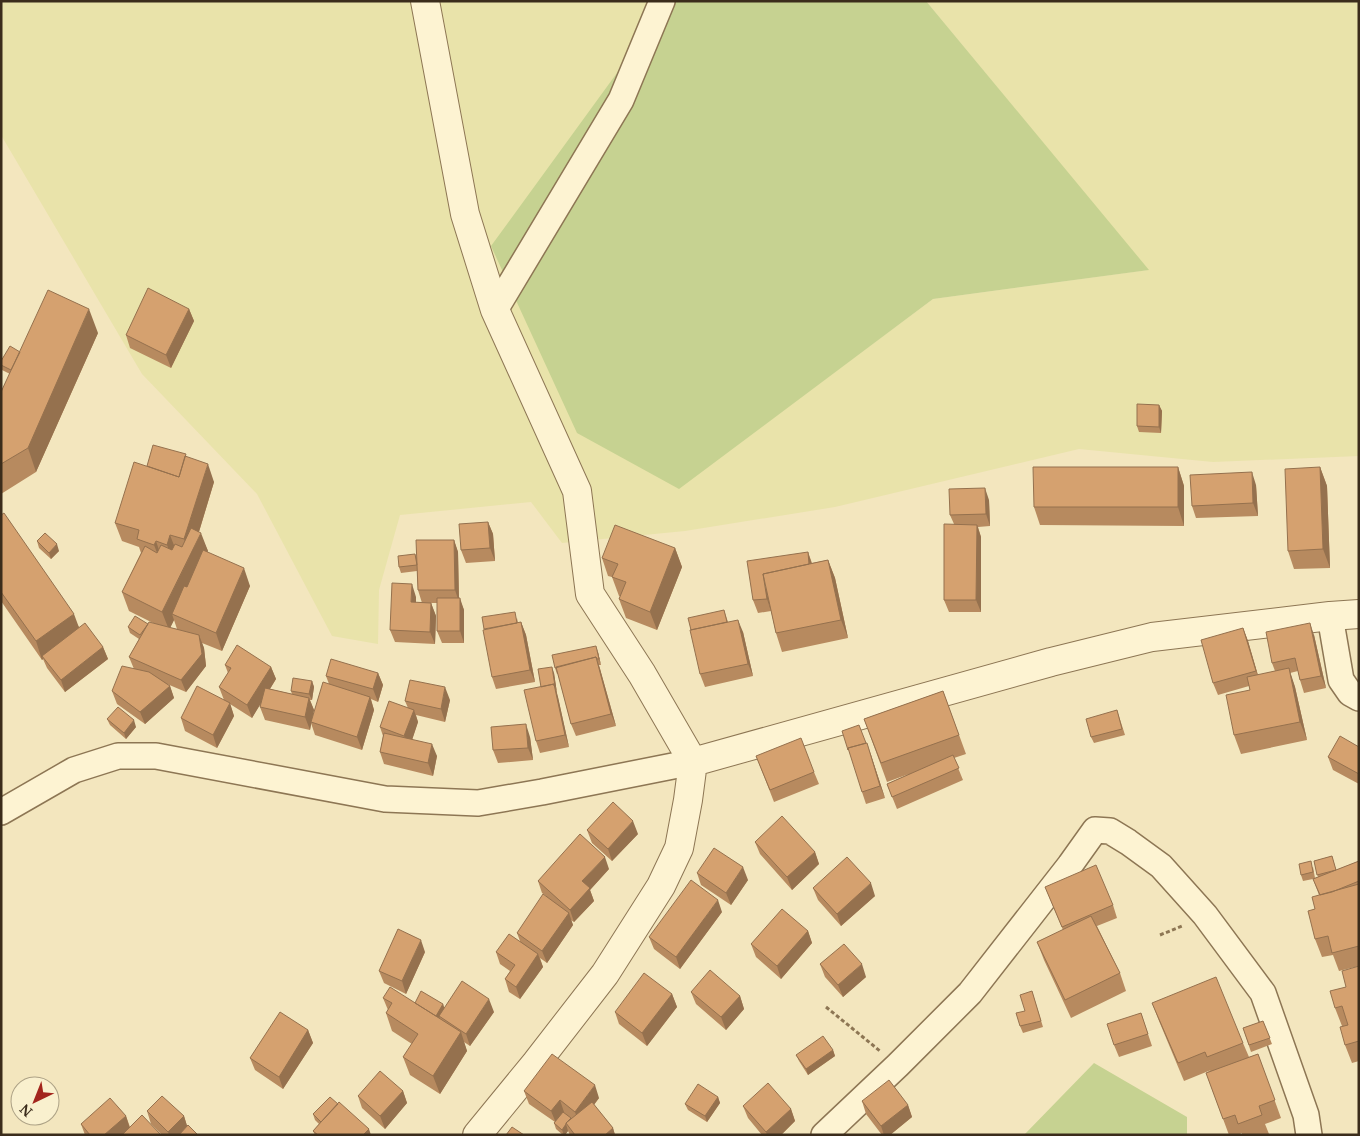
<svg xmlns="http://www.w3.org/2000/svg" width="1360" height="1136" viewBox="0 0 1360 1136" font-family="'Noto Serif',serif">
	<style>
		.farmland { fill: #e9e3aa }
		.green { fill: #c6d291 }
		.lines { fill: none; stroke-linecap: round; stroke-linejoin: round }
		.minor-casing { stroke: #8d7654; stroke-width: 28 }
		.tertiary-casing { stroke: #8d7654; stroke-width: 30 }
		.path { stroke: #8d7654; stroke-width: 3; stroke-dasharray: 4 2.5; stroke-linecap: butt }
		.minor { stroke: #fdf3d2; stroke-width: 25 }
		.tertiary { stroke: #fdf3d2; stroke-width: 28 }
		.wall { fill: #b78a5f; fill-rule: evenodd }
		.shaded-wall { fill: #95714e }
		.building { fill: #d5a16f; stroke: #95714e }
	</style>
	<rect width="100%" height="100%" fill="#f3e6be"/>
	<path class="farmland" d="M1,1h662l16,487 254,-189 215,-29 -222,-269h433v455l-146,6 -134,-13 -244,58 -150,24 -123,12 -31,-41 -131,13 -21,75 -1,54 -46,-8 -75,-142 -115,-120 -141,-239z"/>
	<path class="green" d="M663,1h263l223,269 -216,29 -254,190 -102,-56 -86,-187 171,-235z
		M1094,1063l93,54v18h-163z"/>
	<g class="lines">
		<g class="minor-casing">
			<path id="minor" d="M495,310l126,-210 41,-99
				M1330,616l11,64 9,13 9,5
				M1,812l73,-42 44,-14h38l229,43 93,4 64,-11 151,-30
				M824,1135l74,-70 72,-72 100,-128 25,-35 15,1 18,11 33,24 44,49 58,78 43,122 3,20"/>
		</g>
		<g class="tertiary-casing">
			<path id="tertiary" d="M425,1l40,213 30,96 82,181 13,103 52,80 51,88 -5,38 -9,48 -18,38 -56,88 -69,89 -59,72
				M693,762l358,-100 101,-25 178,-21 29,-2"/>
		</g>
		<path class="path" d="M1160,935l22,-9
			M826,1007l54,44"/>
		<use href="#minor" class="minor"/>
		<use href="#tertiary" class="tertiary"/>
	</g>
	<path class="wall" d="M189,309l5,12 -23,47 -41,-20 -4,-13z
		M98,333l-62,139 -35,22v-102l9,-18 -8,-4 -1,-9 19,-9z
		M1159,405l3,6 -1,22 -22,-1 -2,-6z
		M187,457l27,25 -15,50 9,19 -1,1 43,34 -28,65 -20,-8 2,5 2,18 -20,26 -19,-8 3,2 4,12 -29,26 -28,-20 -5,-13 22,-22 -5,-12 10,-18 -9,-6 -2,-6 27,-3 -26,-13 -7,-19 19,-39 -2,-6 -17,-6 -7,-18 32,-57zM174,620l3,9 -7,-1z
		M1178,467l6,19v40l-144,-1 -6,-18z
		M1320,467l7,19 3,82 -36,1 -6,-18z
		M1256,485l2,31 -62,2 -4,-12z
		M989,500l1,26 -12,1 3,10v75h-32l-5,-12 10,-76 -4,-9z
		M1,515l78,112 24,20 5,12 -43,33 -18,-24 -4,-9 -1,1 -41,-59z
		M488,522l5,12 2,27 -29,2 -5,-13z
		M454,540l4,12 1,46 5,12v33h-22l-5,-12v-28h-15l-4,-13 -1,-19 -16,2 -2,-6 16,-13 2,4z
		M37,541l22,10 -8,8 -12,-11z
		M675,548l7,19 -25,63 -31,-12 -7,-19 1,-3h-1l-7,-19 -4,-1 -6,-18z
		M808,552l4,11 16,-3 7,18 13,60 -66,14 -6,-19 -5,-22 -13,2 -5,-13z
		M416,597v6h15l5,13 -1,28 -40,-2 -5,-12z
		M724,610l4,12 15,10 10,44 -48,11 -5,-13z
		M517,618l1,5 3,-1 5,13 9,47 -39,7 -4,-12z
		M1243,628l5,13 10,34 17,-4 -3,-8 42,-28 12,53 -22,5 -4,-13 -2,-9 -8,2 5,14 12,53 -66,14 -7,-19 16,-45 -1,-4 -31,9 -5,-12z
		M598,652l3,13h-2l17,61 -40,10 -5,-12 -13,-50h-1l-2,-6z
		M225,665l46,2 5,12 -6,10 22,5 -1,-3 21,-10 2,6 -2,13h-2l4,10 -2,8 17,-34 -3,-8 52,-3 5,12 -5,17 -7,-3 3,11 -12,40 -47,-15 -4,-12 -1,7 -45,-10 -5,-13 1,-5 -9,16 -22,-14 4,12 -17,32 -32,-17 -4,-13 43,-18 -5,-13 9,-14z
		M554,673l3,20 12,54 -29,6 -4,-12 5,-54z
		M943,691l23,63 -12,4 9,22 -66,29 -10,-25 22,-10 -22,8 -23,-63z
		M450,700l-5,22 -29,-7 2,7 -6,18 25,16 -4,20 -49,-12 -4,-12 3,-16 -3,-9 28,-19 -3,-7z
		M1117,710l8,25 -31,8 -3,-6z
		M107,719l29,8 -10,12 -16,-14z
		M530,737l3,23 -35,3 -5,-13z
		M866,743l5,12 14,43 -19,6 -4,-12z
		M1359,747v37l-26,-14 -5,-13z
		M756,756l58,16 5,12 -45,18z
		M587,830l51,4 -26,27 -20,-18z
		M755,842l60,10 4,12 -27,26 -32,-36z
		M1332,856l4,14 23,-9v105l-20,5 -6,-16 -11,2 -7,-18v-30l4,-14 -6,-16 -10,2 -2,-6 12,-8 2,11 3,-1 -4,-16z
		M609,869l-19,21 4,11 -20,21 -3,-2 2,5 -26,38 -7,-5 3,9 -23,32 -11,-7 -4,-13 5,-8 -10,-7 -4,-12 24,-11 -3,-8 29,-37 -4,-3 -4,-12z
		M697,873l51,7 -17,25 -30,-20z
		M1045,887l68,18 4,13 -20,8 23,47 6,18 -55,27 -27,-58 -7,-18 26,-12z
		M813,888l62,8 -34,30 -23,-26z
		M722,912l-42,57 -26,-20 -5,-12z
		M808,931l4,12 -31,36 -25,-22 -5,-13z
		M425,952l-19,42 -22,-11 -5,-12z
		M820,964l46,13 -23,20 -18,-20z
		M1359,966v95l-7,2 -7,-18 -3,-19 -7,-18 11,-21z
		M1032,991l11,36 -20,6 -3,-7z
		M691,992l49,4 4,13 -18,21 -30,-26z
		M672,994l5,13 -30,39 -28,-22 -4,-12z
		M383,998l32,5 28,1 1,4 50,4 -24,34 -6,-4 3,9 -27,43 -30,-19 -7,-18 9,-13 -20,-13 -6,-18 2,-3z
		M1152,1003l91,40 6,14 9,-3 23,64 -16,6 4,10 -3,1h-24v-2l-4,2h-9l-23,-62 5,-3 -27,11 -25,-60z
		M1141,1013l11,33 -33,11 -5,-12z
		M1263,1021l9,23 -21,8 -8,-24z
		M308,1030l5,13 -30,46 -28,-19 -5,-12z
		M833,1050l2,6 -27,19 -9,-14 -3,-6z
		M403,1091l4,12 -22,26 -23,-21 -4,-12z
		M524,1091l75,7 -5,7 19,23 2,7h-45l-2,-4 -3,4h-2l-7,-6 -2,-6 1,-1 -26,-18z
		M718,1097l2,6 -13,19 -19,-12 -3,-6z
		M862,1101l46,4 4,12 -22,18h-8l-16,-21z
		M743,1106l48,3 4,12 -14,14h-19l-14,-17z
		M147,1111l37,5 3,10 11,9h-36l-11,-11z
		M313,1114l58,21h-56l-2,-4 6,-7 -4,-4z
		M126,1116l4,11 31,8h-76l-4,-11z"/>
	<path class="shaded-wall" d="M89,309l9,24 -62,139 -8,-24z
		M189,309l5,12 -23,47 -5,-13z
		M1159,405l3,6 -1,22 -2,-6z
		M208,464l6,18 -20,66 7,-15 7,18 -32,65 -4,-2 2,6 -5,10 -7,-18 28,-56 -6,-17z
		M1178,467l6,19v40l-6,-19z
		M1320,467l7,19 3,82 -7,-19z
		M1252,472l4,13 2,31 -5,-13z
		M985,488l4,12 1,26 -4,-12z
		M488,522l5,12 2,27 -5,-13z
		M977,525l4,12v75l-5,-12z
		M170,535l7,18 -3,10 -7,-18z
		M454,540l4,12 1,50 -4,-12z
		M156,541l6,18 -1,4 -7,-18z
		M57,544l2,7 -8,8 -2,-6z
		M675,548l7,19 -25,63 -7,-18z
		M808,552l4,13 -2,4z
		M828,560l7,18 13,60 -7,-18z
		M244,568l6,18 -28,65 -6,-18z
		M763,576l8,35 -4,-12z
		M412,584l4,13v18l-5,-13z
		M460,598l4,12v33l-4,-12z
		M431,603l5,13 -1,28 -5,-12z
		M74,614l7,19 -39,23 1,3 -1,1 -6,-19z
		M738,620l5,12 10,44 -5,-12z
		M521,622l5,13 9,47 -5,-12z
		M1310,623l4,12 12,53 -5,-12z
		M1243,628l5,13 12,42 -4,-12z
		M199,635l5,13 2,18 -20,26 -5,-12z
		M596,646l2,6 3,13 -2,-6z
		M103,647l5,12 -43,33 -4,-12z
		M596,657l4,12 16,57 -5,-12z
		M271,667l5,12 -24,39 -5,-13z
		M552,667l2,6 3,20 -2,-7z
		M1289,668l6,19 12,53 -7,-18z
		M378,673l5,12 -5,17 -5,-13z
		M312,681l2,6 -2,13 -3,-6z
		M554,684l4,13 11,50 -4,-12z
		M170,686l4,12 -29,26 -5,-12z
		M445,687l5,13 -5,22 -4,-13z
		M370,697l4,13 -12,40 -5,-13z
		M309,698l5,12 -4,20 -5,-13z
		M230,703l4,13 -17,32 -4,-13z
		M414,710l4,12 -9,27 -5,-13z
		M134,720l2,7 -10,12 -2,-6z
		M526,724l4,13 3,23 -5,-12z
		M867,743l4,12 14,43 -5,-12z
		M432,744l5,12 -4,20 -5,-13z
		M633,821l5,13 -26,27 -4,-12z
		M815,852l4,12 -27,26 -5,-13z
		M605,857l4,12 -19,21 4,11 -20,21 -4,-12 12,-29z
		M743,867l5,13 -17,25 -5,-12z
		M871,883l4,13 -34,30 -4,-12z
		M718,900l4,12 -42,57 -4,-12z
		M569,913l4,12 -26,38 -5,-12z
		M808,931l4,12 -31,36 -4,-13z
		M421,940l4,12 -19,42 -4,-13z
		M538,954l5,13 -23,32 -4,-12z
		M862,964l4,13 -23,20 -5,-12z
		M672,994l5,13 -30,39 -5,-13z
		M740,996l4,13 -18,21 -5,-13z
		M489,999l5,13 -24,34 -4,-12z
		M443,1004l2,6 -6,6 1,3 -3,5 -2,-7z
		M308,1030l5,13 -30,46 -4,-12z
		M461,1032l6,19 -27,43 -7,-18z
		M833,1050l2,6 -27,19 -2,-6z
		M595,1085l4,13 -20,26 -4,-12z
		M403,1091l4,12 -22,26 -5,-13z
		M718,1097l2,6 -13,19 -2,-6z
		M560,1100l4,12 -8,11 -5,-12z
		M908,1105l4,12 -22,18h-6l-3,-9z
		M791,1109l4,12 -14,14h-14l-1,-3z
		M126,1116l4,13 -7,6h-19z
		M184,1116l4,13 -6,6h-13l-1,-3z
		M566,1124l2,7 -3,4h-1l-2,-5z
		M613,1128l2,7h-10z
		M369,1129l2,6h-8z"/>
	<path class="building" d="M148,288l41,21 -23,46 -40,-20z
		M48,290l41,19 -61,139 -27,16v-72z
		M10,346l10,6 -9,18 -10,-5v-4z
		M1137,404l22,1v22l-22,-1z
		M153,445l33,9 -7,23 -32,-11z
		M185,456l23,8 -24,75 -14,-4 -3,10 -11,-4 -2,4 -17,-6 2,-9 -24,-7 19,-61 45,15z
		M1033,467h145v40h-144z
		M1320,467l3,82 -35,2 -3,-82z
		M1252,472l1,31 -61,3 -2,-31z
		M985,488l1,26 -36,1 -1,-26z
		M4,513l70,101 -38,27 -35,-49v-77z
		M488,522l2,26 -29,2 -2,-26z
		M944,524l33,1 -1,75h-32z
		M615,525l60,23 -25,64 -31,-13 7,-17 -14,-5 6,-13 -16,-6z
		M191,528l10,5 -39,79 -40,-20 23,-46 12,7 4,-8 11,5 3,-6 7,3z
		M45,533l12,11 -8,9 -12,-12z
		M416,540h38l1,50h-37z
		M203,550l41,18 -28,65 -44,-19 12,-28 3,1z
		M808,552l1,12 -46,10 4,25 -14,1 -6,-39z
		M415,554l2,11 -18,2 -1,-11z
		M828,560l13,60 -65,13 -13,-59z
		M392,583l20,1 -1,18 20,1 -1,29 -40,-2z
		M437,598h23v33h-23z
		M724,610l3,12 -36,8 -3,-12z
		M515,612l2,11 -33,6 -2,-12z
		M135,616l13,8 -8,11 -12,-8z
		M738,620l10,44 -48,10 -10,-44z
		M149,622l50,13 3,19 -21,26 -52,-23z
		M521,622l9,48 -38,7 -9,-47z
		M85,623l18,24 -42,33 -19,-24z
		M1310,623l11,53 -21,4 -5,-22 -23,5 -6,-31z
		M1243,628l13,43 -43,12 -12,-43z
		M237,645l34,22 -24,38 -28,-18 12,-19 -6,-3z
		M596,646l3,13h-2l-1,-2 -41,11 -3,-13z
		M596,657l15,57 -40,10 -15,-57z
		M331,659l47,14 -5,16 -47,-13z
		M122,666l27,6 21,14 -30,26 -28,-21z
		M552,667l3,19h-1v-2l-13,3 -3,-18z
		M1289,668l11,54 -66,13 -8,-40 24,-5 -3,-13z
		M293,678l19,3 -3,13 -18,-3z
		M410,680l35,7 -4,22 -36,-8z
		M323,682l47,15 -13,40 -46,-15z
		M554,684l11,51 -29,6 -12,-51z
		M197,686l33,17 -17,32 -32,-17z
		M265,688l44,10 -4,19 -45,-10z
		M943,691l16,44 -78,28 -17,-44z
		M389,701l25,9 -10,26 -24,-9z
		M118,707l16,13 -10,13 -17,-14z
		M1117,710l5,19 -31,8 -5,-18z
		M526,724l2,24 -35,2 -2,-23z
		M859,725l7,18 -18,5v2l-6,-19z
		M384,733l48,11 -4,19 -48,-11z
		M1340,736l19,11v27l-31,-17z
		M801,738l13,34 -44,18 -14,-34z
		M867,743l13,43 -18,6 -14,-44z
		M953,755l6,13 -67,29 -5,-13z
		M613,802l20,19 -25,28 -21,-19z
		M782,816l33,36 -28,25 -32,-35z
		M580,834l25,23 -23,24 8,7 -20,22 -32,-29z
		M714,848l29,19 -17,26 -29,-20z
		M1332,856l4,14 -19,5 -3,-14z
		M847,857l24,26 -34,31 -24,-26z
		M1311,861l2,11 -12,3 -2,-11z
		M1359,861v20l-27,11 -12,3 -7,-16z
		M1096,865l17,40 -51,22 -17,-40z
		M691,880l27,20 -42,57 -27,-20z
		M1359,884v62l-27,7 -4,-17 -13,3 -7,-28 7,-2 -3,-12z
		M543,894l26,19 -27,38 -25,-18z
		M782,909l26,22 -31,35 -26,-22z
		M1091,916l29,57 -55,27 -28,-58z
		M398,929l23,11 -19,41 -23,-10z
		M509,934l29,20 -22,33 -11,-8 10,-14 -19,-13z
		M844,944l18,20 -24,21 -18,-21z
		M1359,966v75l-14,4 -5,-18 8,-2 -6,-19 -7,2 -5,-17 16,-4 -4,-16z
		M710,970l30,26 -19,21 -30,-25z
		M644,973l28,21 -30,39 -27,-21z
		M1216,977l27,66 -36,14 -2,-5 -27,11 -26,-60z
		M462,981l27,18 -23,35 -27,-18z
		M390,987l71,45 -28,44 -30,-19 15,-23 -32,-21 6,-10 -9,-5z
		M421,991l22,13 -7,12 -21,-13z
		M1032,991l9,30 -21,5 -4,-13 9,-2 -5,-16z
		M280,1012l28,18 -29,47 -29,-19z
		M1141,1013l7,21 -34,11 -7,-21z
		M1263,1021l7,17 -21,7 -6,-17z
		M823,1036l10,14 -27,19 -10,-14z
		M552,1054l43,31 -20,27 -15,-12 -9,11 -27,-20z
		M1258,1054l17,46 -16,6 3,9 -24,9 -3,-9 -12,4 -17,-46z
		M380,1071l23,20 -23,25 -22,-20z
		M889,1080l19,25 -27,21 -19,-25z
		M768,1083l23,26 -25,23 -23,-26z
		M698,1084l20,13 -13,19 -20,-12z
		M162,1096l22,20 -16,16 -21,-21z
		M330,1097l8,7 -17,18 -8,-8z
		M110,1098l16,18 -22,19h-14l-9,-11z
		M339,1102l30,27 -6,6h-45l-5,-4z
		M592,1102l21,26 -8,7h-30l-9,-12z
		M563,1112l8,6 -5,5v1l-4,6 -8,-7z
		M142,1115l19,20h-39z
		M188,1125l10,10h-19z
		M512,1127l12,8h-18z"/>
	<rect width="1360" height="1136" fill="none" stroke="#3b2c1b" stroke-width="5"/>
	<g transform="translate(35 1101) rotate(223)"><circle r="24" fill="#f9f0ce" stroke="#ada286"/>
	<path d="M0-4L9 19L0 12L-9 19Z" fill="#a3251d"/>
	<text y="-8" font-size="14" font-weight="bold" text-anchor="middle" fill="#3b2c1b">N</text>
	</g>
</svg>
